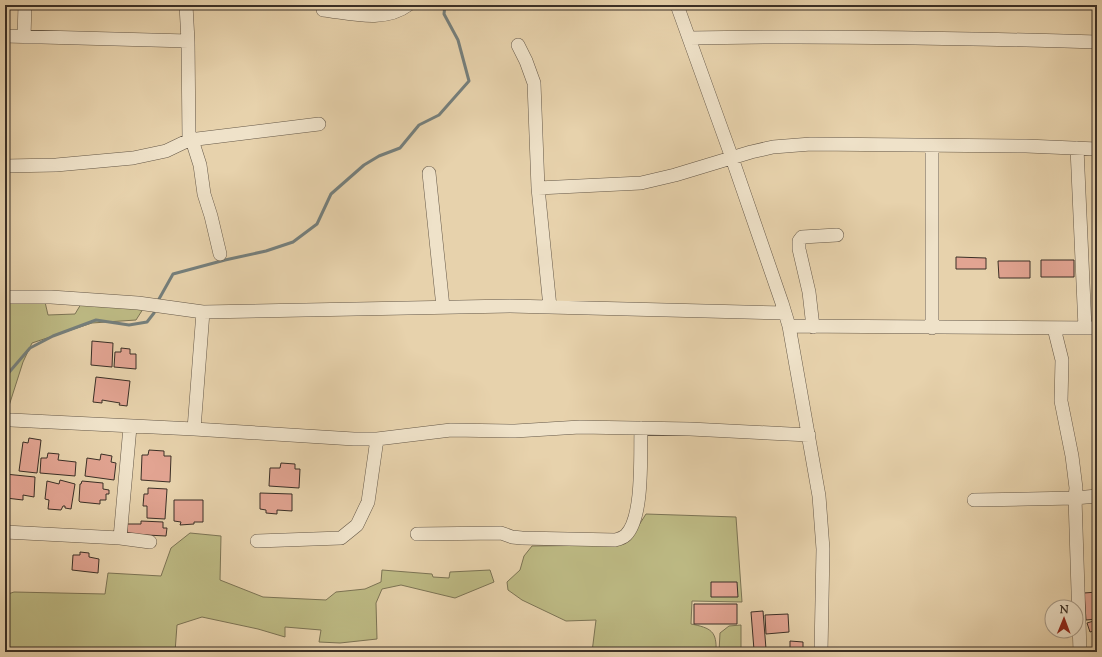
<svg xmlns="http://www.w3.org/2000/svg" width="1102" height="657" viewBox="0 0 1102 657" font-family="'Sorts Mill Goudy',serif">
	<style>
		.green { fill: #bdba84; stroke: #7c7455 }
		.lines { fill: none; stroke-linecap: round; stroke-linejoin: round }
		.stream { stroke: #757f7c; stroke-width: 3 }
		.building { fill: #e2a492; stroke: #3a2f26 }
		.minor-casing { stroke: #655848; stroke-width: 14 }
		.minor { stroke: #efe2c9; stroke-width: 13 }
	</style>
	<rect width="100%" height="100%" fill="#e7d2ac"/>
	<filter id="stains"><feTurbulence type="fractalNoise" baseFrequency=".005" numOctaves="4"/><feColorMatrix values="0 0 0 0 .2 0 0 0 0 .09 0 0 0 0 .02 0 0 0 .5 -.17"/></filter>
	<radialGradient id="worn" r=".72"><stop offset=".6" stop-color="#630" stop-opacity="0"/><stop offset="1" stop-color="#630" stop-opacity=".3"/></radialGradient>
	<path class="green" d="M45,302l3,13 27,-1 6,-10 62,5 -7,11 -44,3 -60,20 -9,19 -16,50h-2v-109z
		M646,514l90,3 6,85 -50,-1 -1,23c20,4 26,7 25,28h-124l4,-32 -30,1 -44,-21 -14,-10 -1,-8 13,-12 4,-14 8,-10 74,-1 26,-9z
		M190,533l31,3 -1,44 43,17 63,3 10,-8 29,-3 16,-7 1,-12 50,4 1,3 16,1 1,-6 40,-2 4,12 -39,16 -54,-13 -19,4 -6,14 1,36 -37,4 -21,-1 2,-12 -36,-3v10l-27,-8 -56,-12 -25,8 -2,27h-170v-57l9,-3 91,2 3,-21 53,3 10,-28z
		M741,625v25l-22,2 1,-19 9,-7z"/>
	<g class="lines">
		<path class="stream" d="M159,299l14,-25 52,-14 41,-9 27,-9 24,-18 14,-30 33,-29 15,-9 21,-8 19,-23 20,-10 30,-34 -11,-41 -14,-26 1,-9
			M5,377l25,-29 23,-12 43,-16 33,5 18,-3 7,-9"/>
	</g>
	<path class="building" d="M956,257l30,1v11h-30z
		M1041,260h33v17h-33z
		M998,261h32v17h-31z
		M92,341l21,2 -1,24 -21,-2z
		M121,348l9,1v5h6v15l-22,-2 1,-15h6z
		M96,377l34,4 -3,25 -8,-1 1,-2 -18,-3v3l-9,-1z
		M29,438l12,2 -4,33 -18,-2 4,-29 5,1z
		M149,450l15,1v5h7l-1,26 -29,-2 1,-25h6z
		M48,453l11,1 -1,6 18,2 -1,14 -35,-3 1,-15h6z
		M101,454l11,2 -1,6 5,1 -2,17 -29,-4 2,-18 13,2z
		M281,463l14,1v5h5l-1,19 -30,-2 1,-18h10z
		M5,474l30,3 -1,20 -11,-2v5l-17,-2z
		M60,480l15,4 -4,25 -6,-1v-2h-2l-2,4 -13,-1 1,-9 -4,-1 2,-18 12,3z
		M82,481l21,2v6l6,1v4h-3v6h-6v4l-20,-2 -1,-1 1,-17h1z
		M148,488l19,1 -2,30 -18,-1v-12h-4l1,-12h4z
		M260,493l32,1v17l-15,-1v4l-11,-1v-3l-6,-1z
		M174,500h29v22h-9v2l-14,1 1,-3 -7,-1z
		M141,521l22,1v6h4l-1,8 -39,-2v-10h14z
		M80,552l9,1v4l10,2 -1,14 -26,-3 1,-15h7z
		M711,582h26l1,15h-27z
		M1097,592v27l-11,1 -2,-27z
		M694,604h43v20h-43z
		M763,611l3,38 -12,1 -3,-38z
		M788,614l1,18 -23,2 -1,-19z
		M1097,620v10l-7,2 -3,-9z
		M790,641l13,1v7l-13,-1z"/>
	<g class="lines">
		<g class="minor-casing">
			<path id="minor" d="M186,5l2,36 1,99
				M677,5l55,153 50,145 7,23 30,170 4,53 -2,103
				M323,10c27,3 61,13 85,-5
				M5,36l183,5
				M24,37l1,-32
				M689,38c136,-3 272,0 408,4
				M518,45l8,16 8,22 4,105 12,119
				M192,140l8,25 4,29 7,22 9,38
				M1077,148l8,180
				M5,166l51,-1 77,-7 33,-7 23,-11 130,-16
				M429,173l14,134
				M538,188l103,-5 34,-8 76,-23 22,-5 38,-3 215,2 71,3
				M5,297h46l87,6 65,9 307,-6 275,7
				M789,326l308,2
				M813,327l-4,-35 -10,-43v-8l3,-4 35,-2
				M932,328v-182
				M1054,328l8,32 -1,41 11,55 4,32 -1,10 5,154
				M11,420l183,9 160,10h23l74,-9 64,1 65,-4 110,2 119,6
				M194,429l9,-117
				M974,500l101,-2 22,-2
				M5,532l115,6 30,4
				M417,534l84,-1 11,4 10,1 93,2c4,-1 8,-2 11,-5 18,-18 14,-82 15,-107
				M120,538l10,-111
				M257,541l84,-3 16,-13 11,-23 9,-63"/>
		</g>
		<use href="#minor" class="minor"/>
	</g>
	<rect width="1102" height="657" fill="none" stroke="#e7d2ac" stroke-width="20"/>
	<rect x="6" y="6" width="1090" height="645" fill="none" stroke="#3a2f26" stroke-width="2"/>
	<rect x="10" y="10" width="1082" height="637" fill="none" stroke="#3a2f26"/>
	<g transform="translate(1064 619) rotate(1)"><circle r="19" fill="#efe2c9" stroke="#a79a88"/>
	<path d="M0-3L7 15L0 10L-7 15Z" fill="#8f2418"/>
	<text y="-6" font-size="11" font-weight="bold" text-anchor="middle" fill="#3a2f26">N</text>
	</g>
	<rect width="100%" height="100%" filter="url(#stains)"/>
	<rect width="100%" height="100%" fill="url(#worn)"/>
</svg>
